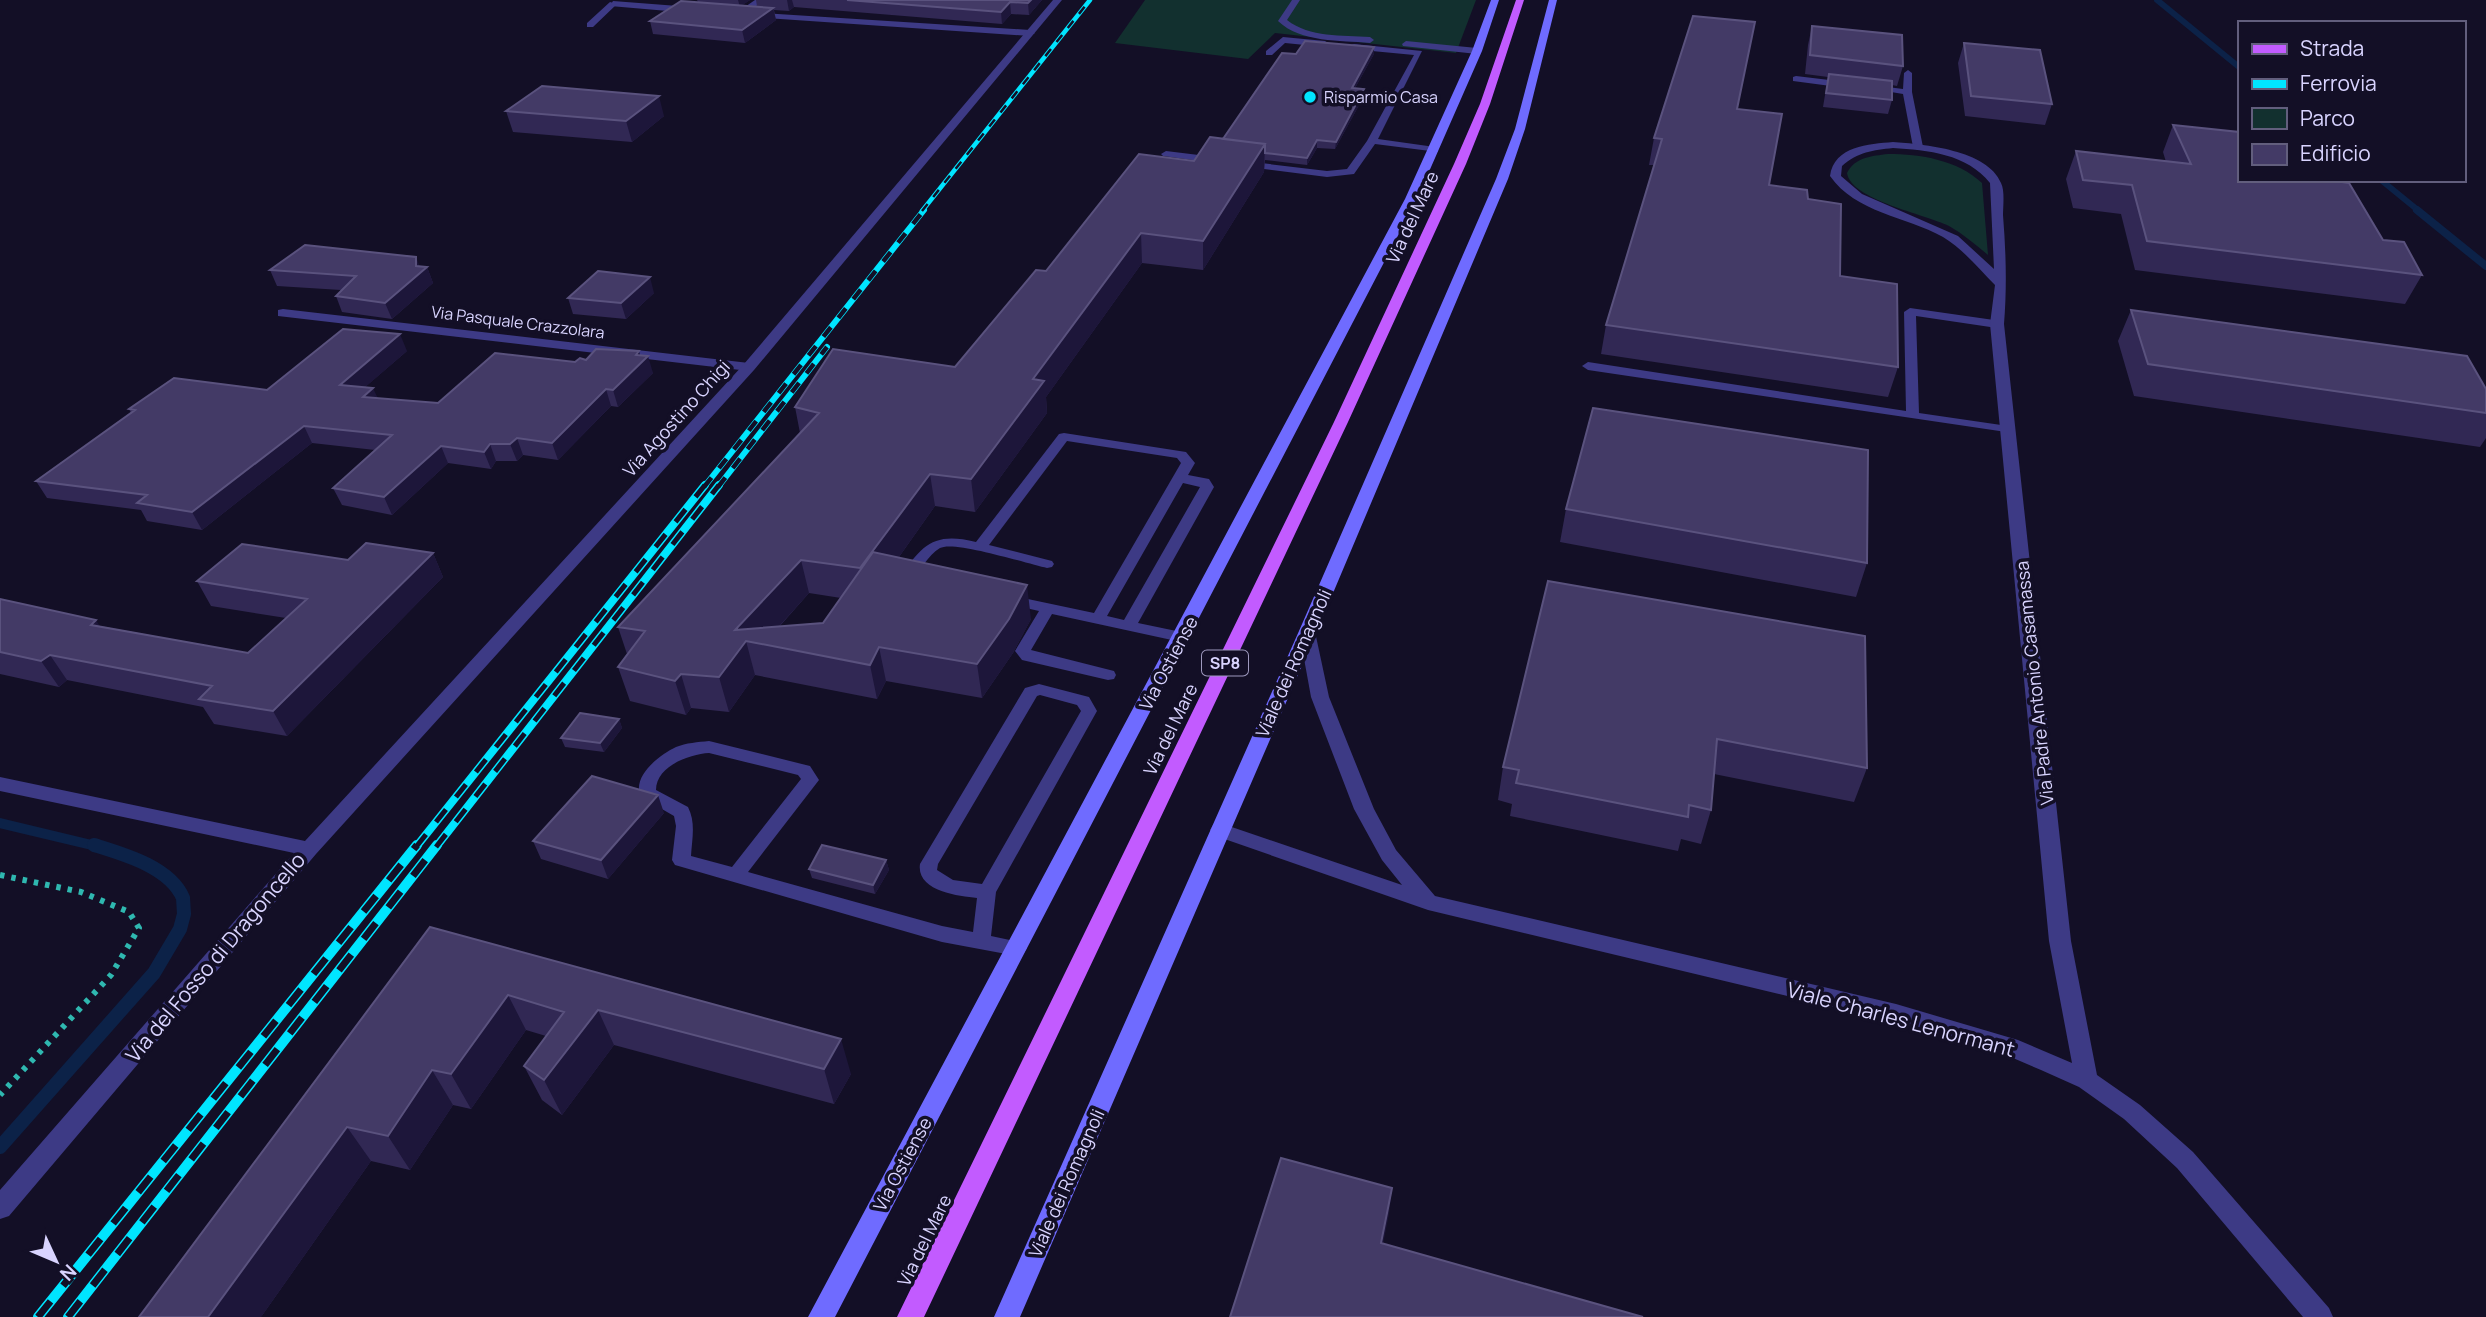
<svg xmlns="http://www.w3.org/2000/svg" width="2486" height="1317" viewBox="0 0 2486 1317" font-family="Manrope,sans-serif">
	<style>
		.green { fill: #12302f }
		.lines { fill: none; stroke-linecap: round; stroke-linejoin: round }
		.stream-far3 { stroke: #0c2248; stroke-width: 6 }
		.stream-far2 { stroke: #0c2248; stroke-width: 8 }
		.stream-far1 { stroke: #0c2248; stroke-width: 10 }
		.stream { stroke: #0c2248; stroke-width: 14 }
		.path { stroke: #2fb8b0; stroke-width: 6; stroke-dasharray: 4.5 7; stroke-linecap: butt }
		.service { fill: #3d3a85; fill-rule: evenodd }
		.minor { fill: #3d3a85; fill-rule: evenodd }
		.tertiary { fill: #3d3a85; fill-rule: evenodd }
		.secondary { fill: #6f6bff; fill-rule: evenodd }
		.primary { fill: #c25bff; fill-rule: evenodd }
		.rail-far3-casing { stroke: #00e5ff; stroke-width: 4.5 }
		.rail-far2-casing { stroke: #00e5ff; stroke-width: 6 }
		.rail-far1-casing { stroke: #00e5ff; stroke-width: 8 }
		.rail-casing { stroke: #00e5ff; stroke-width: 10 }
		.rail-far3 { stroke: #130f26; stroke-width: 2.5; stroke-dasharray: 9; stroke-linecap: butt }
		.rail-far2 { stroke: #130f26; stroke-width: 4.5; stroke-dasharray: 12; stroke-linecap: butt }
		.rail-far1 { stroke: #130f26; stroke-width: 5; stroke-dasharray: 16; stroke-linecap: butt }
		.rail { stroke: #130f26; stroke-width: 7; stroke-dasharray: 20; stroke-linecap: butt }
		.wall { fill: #312854; fill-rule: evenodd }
		.shaded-wall { fill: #1d163a }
		.building { fill: #433a66; stroke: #5a527e; stroke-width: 2 }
		.poi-dot { fill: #00e5ff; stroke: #130f26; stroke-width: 2.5 }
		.labels { text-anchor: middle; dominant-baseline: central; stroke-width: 7; stroke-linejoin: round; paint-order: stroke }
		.far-poi-label { font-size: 16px; fill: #d9d4ff; stroke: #130f26; text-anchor: start }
		.far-street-label { font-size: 16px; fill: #d9d4ff; stroke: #130f26 }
		.shield { fill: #130f26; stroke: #9e99be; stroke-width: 2 }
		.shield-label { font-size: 16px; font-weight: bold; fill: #d9d4ff }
		.street-label { font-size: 18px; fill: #d9d4ff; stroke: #130f26 }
		.near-street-label { font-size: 21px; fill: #d9d4ff; stroke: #130f26 }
	</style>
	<rect width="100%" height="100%" fill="#130f26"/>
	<path class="green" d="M1145,0h331l-20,53 -181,-20 -27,26 -133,-16z
		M1888,154c32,0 70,6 94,29l6,72c-13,-11 -25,-21 -39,-29 -24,-12 -98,-26 -102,-53 8,-16 25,-17 41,-19z"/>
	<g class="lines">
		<path class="stream-far3" d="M2157,0l82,67
			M2381,180l38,31"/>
		<path class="stream-far2" d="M2417,210l69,56"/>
		<path class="stream-far1" d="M0,823l100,24"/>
		<path class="stream" d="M0,1147l154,-174 26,-44 4,-15 -1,-16c-13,-31 -60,-44 -89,-53"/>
		<path class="path" d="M0,875l81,17 48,20 10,16 -28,47 -111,120"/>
		<path class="service" d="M755,0h9l-19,15h-6v-4z
			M1292,0h8l-13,20c23,18 55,15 83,17l4,3 -4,3c-30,-3 -69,0 -92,-22z
			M610,2l7,2 -24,23h-6v-4z
			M1283,37l42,4 4,3 -4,3 -40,-4 -13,12h-6v-4z
			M1406,41l71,7 4,3 -4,3 -74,-8 -1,-2z
			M1354,44l68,7 -44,88 57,8 3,1v4l-63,-8 -21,30 -27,3 -87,-11 -1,-2 5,-3 83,10 20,-2 20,-28 47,-86 -63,-6v-4z
			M1908,70l4,3v19l11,55 -5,3 -5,-3 -10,-53 -36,-6 5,-3 31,4 1,-16z
			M1796,76l50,6 5,3 -5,3 -53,-7v-4z
			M1166,151l49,6 5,3 -5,3 -52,-7 -2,-2z
			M1910,308l91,13 2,3 -6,4 -81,-12 3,97 89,13 7,4 -2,3 -425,-63 -6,-4 6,-4 318,49 -2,-99z
			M1064,433l122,19 9,11 -7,12 21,4 5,8 -76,136 48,10 3,4 -3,4 -5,1 -129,-28 -21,36 83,21 2,4 -2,4 -6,1 -86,-20 -7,-9 24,-40 -35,-8 -3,-3 8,-5 85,18 87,-150 -4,-5 -110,-17 -78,104 63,16 2,3 -2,3 -5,1c-19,-4 -93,-28 -107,-20 -12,7 -20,23 -29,33h-10l-2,-3c24,-34 35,-46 77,-36l83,-108zM1183,483l17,4 -76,133 -17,-4z
			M1039,684l50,13 8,14 -101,181 -5,44 33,7 3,5 -3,5 -7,3 -75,-14 -267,-77 -3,-5 4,-34 -2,-10 -33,-19c-10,-20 18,-42 35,-50 10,-4 22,-5 33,-6l101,25 9,14 -71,92 194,54 31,6 4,-34c-19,-2 -61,-7 -57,-34l105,-176zM1040,695l37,10 4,6 -99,173 -29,-4 -16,-10 1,-6 99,-168zM709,753l89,22 3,4 -69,88 -41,-11c1,-17 5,-33 -3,-49l-32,-17c0,-24 34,-36 53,-37z"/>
		<path class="minor" d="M613,1l78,6 5,3 -5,3 -81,-7z
			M747,12l283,18 5,3 -5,3 -280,-19 -5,-3z
			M1893,142c30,2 95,8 108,41 4,8 2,23 2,32 3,37 4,72 1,109l67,617 26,134 43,30 53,47 136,156 4,9h-30l-126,-149 -53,-49 -45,-32 -38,-17 -28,-12 -117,-36 -468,-112 -215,-75 -3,-5 3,-5 7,-2 182,62 -20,-25 -28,-51 -43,-112 -12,-66 9,-6 6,2 15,70 45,112 22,41 39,46 461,108 122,36 54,23 -23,-122 -59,-617 5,-39c-17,-17 -32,-36 -52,-48 -38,-21 -87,-24 -113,-61 4,-30 39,-32 63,-34zM1893,148c35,2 74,6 97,35l4,86 -36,-33 -96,-42 -21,-18 1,-10c16,-14 31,-16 51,-18z
			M283,309l466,54 7,4 -7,4 -471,-55v-6z"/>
		<path class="tertiary" d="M1053,0h9l-308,370 -438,484 -307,362 -9,3v-29l294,-337 -294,-62v-14l305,64 439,-477z"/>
		<path class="secondary" d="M1491,0h8l-17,51 -65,148 -582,1118h-27l597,-1118 67,-148z
			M1549,0h8l-32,129 -17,50 -191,452 -297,686h-26l305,-686 197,-452 19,-50z"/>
		<path class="primary" d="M1516,0h8l-34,104 -24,60 -118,258 -424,895h-27l437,-895 120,-258 26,-60z"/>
		<g class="rail-far3-casing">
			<path id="rail-far3" d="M922,211l168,-211"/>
		</g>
		<g class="rail-far2-casing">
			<path id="rail-far2" d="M704,487l220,-277
				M718,487l109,-140"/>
		</g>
		<g class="rail-far1-casing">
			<path id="rail-far1" d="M416,847l289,-362
				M436,847l283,-362"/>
		</g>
		<g class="rail-casing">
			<path id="rail" d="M38,1317l379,-472
				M68,1317l369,-472"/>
		</g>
		<use href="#rail-far3" class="rail-far3"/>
		<use href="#rail-far2" class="rail-far2"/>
		<use href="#rail-far1" class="rail-far1"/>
		<use href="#rail" class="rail"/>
	</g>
	<path class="wall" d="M697,0h53l-8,5 15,1 -1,-6h286l-13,15 -18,-1 -9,10 -208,-17 -5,4 -15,-1 2,10 -31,23 -92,-9 -3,-13 48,-19z
		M1812,26l91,40 -6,20 -5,-1v15l-4,14 -65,-7 5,-30 -23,-3 3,-29z
		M1964,43l88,61 -7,21 -80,-9 -7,-53z
		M1296,54h78l-19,34 9,8 -29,53 -18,-1 -10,17 -42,-5 -1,12 -61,98 -61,-7 -96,134 1,16 -72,99 -40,-6 -36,51 132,62 -18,34 -31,45 -96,-17 -9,18 -122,-24 -26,37 -38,-4 -5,7 -56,-14 -12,-34 9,-13 -9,-27 182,-194 -5,-26 160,-40 91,-96 177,-132zM809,593l32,5 -18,25 -44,4z
		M1737,109l32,76 39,14 32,77 58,91 -10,30 -287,-43 5,-29 48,-160h-5l5,-27z
		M506,111l158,5 -32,26 -119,-10z
		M2173,125l210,115 39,35 -17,29 -270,-34 -14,-56 -48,-6 -7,-29 10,-28 90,11 -3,-10z
		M420,267h7l6,16 -41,36 -50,-7 -6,-16 5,-6 -64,-4 -7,-16z
		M654,293l-28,26 -53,-5 -5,-16z
		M2131,310l355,79v49l-6,9 -346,-51 -16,-55z
		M407,351l-42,36 13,11 60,5 148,-43 55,-4 12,17 -35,34 -7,-1 -53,54 -35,-5 -6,6h-21l-5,8 -43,-6 -56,52 -50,-10 -9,-17 42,-38 -63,-7 -110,87 -55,-9 -6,-11 -94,-12 -11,-17 95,-68 -2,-4 138,-19z
		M1566,509l301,54 -11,34 -296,-55z
		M433,553l10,24 -156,159 -73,-12 -11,-17 -136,-27 -8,7 -59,-13v-75l100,27 148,27 38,-35 -75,-12 -14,-25 151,-21z
		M1548,581l319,187 -13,34 -140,-28 -3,36 -10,34 -20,-5 -3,12 -168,-35 2,-12 -14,-4 5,-33z
		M619,719l3,9 -18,24 -39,-5 -4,-9z
		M664,813l-56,66 -67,-20 -8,-18z
		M886,860l3,10 -14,24 -63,-16 -3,-9z
		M430,927l421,147 -17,30 -220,-59 -52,70 -20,-15 -18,-34 22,-30 -20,-6 -55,79 -18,-4 -43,65 -39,-9 -110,156z"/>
	<path class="shaded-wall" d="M738,0h12l-10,7z
		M787,0h5l2,7 -5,4z
		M1031,0h11l-13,15 -1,-12z
		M1010,2l1,12 -9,10 -1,-12z
		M773,8l3,12 -31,23 -3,-13z
		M1374,47v7l-23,41 1,-7z
		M1364,89v7l-29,53 1,-7z
		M659,96l5,20 -32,26 -6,-21z
		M1317,140v8l-10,17v-7z
		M1265,144l-1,28 -61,98v-29z
		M1141,233l1,30 -96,134 1,16 -72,99 -4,-33 62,-100z
		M416,257l6,15 5,-5 6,16 -41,36 -7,-16 31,-37z
		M650,277l4,16 -28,26 -5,-16z
		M400,334l7,17 -59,51 -8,-17z
		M639,351l3,11 6,-6 5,17 -35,34 -5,-17z
		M373,388l8,17 -18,-8z
		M606,389l5,17 -53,54 -6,-17z
		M304,426l8,17 -110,87 -10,-18z
		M517,438l6,17 -6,6 -7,-17z
		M490,444l6,17 -5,8 -7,-17z
		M441,446l7,17 -56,52 -8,-18z
		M930,474l5,32 -68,96 -7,-34z
		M433,553l10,24 -156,159 -14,-25z
		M801,560l8,33 -46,51 -17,-3 9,34 -26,37 -10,-35 16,-47z
		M1027,585l4,34 -18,34 -31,45 -5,-34z
		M96,620l16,26 -21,-21z
		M879,647l7,34 -9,18 -7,-34z
		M50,655l17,25 -8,7 -18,-26z
		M681,674l10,34 -5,7 -11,-34z
		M619,719l3,9 -18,24 -4,-9z
		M658,795l6,18 -56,66 -7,-19z
		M886,860l3,10 -14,24 -2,-9z
		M508,995l18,35 -55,79 -20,-35z
		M598,1010l16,35 -52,70 -18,-35z
		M841,1039l10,35 -17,30 -10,-35z
		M432,1070l21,35 -43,65 -22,-34z
		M347,1127l24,34 -110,156h-53z
		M1392,1188l-3,26 -11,55 3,-26z"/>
	<path class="building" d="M847,0h184l-3,3 -18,-1 -9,10z
		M681,1l92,7 -31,22 -92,-9z
		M1693,16l62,6 -18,87 45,5 -13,71 38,5 1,9 33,5 -1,72 57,8 1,83 -292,-42 56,-186 -8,-1z
		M1812,26l90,9 1,31 -93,-11z
		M1305,41l69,6 -22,41 12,1 -28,53 -19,-2 -10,18 -42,-5v-9l-42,-5 59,-86 14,1z
		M1964,43l76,7 12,54 -81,-8z
		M1829,74l63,7v19l-66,-7z
		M542,86l117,10 -33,25 -120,-10z
		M2173,125l66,7v48h89l21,3 34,57 21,2 18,33 -275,-34 -15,-56 -49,-5 -7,-29 115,13z
		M1210,137l55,7 -62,97 -62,-8 -108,146 11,2 -73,98 -41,-5 -70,94 -59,-8 -66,70 88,-7 50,-71 154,33 -18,34 -32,45 -98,-17 -9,18 -124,-24 -27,36 -38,-3 -6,7 -57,-14 27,-36 -27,-4 201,-214 -24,-6 38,-58 122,18 81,-97 10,1 93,-117 55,7z
		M305,245l111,12v9l11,1 -42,36 -49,-7 20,-20 -86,-6z
		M598,271l52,6 -29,26 -53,-5z
		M2131,310l336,46 19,33v24l-338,-49z
		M343,329l57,5 -60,51 33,3 -10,9 75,6 57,-50 80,9 5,-4 6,2 10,-11 43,2 -3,4 12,1 -35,34 -7,-1 -54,54 -35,-5 -7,6h-20l-6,8 -43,-6 -57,51 -51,-9 59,-53 -88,-9 -112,86 -55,-9 10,-8 -111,-14 99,-71 -6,-1 45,-31 93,12z
		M1593,408l275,42 -1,113 -301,-54z
		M366,543l67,10 -160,158 -74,-12 13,-13 -162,-31 -9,6 -41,-9v-53l96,21 -5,5 157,28 59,-54 -110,-18 45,-37 106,16z
		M1548,581l317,55 2,132 -150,-29 -6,71 -22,-5 -1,12 -172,-34 3,-13 -16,-3z
		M580,713l39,6 -19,24 -39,-5z
		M592,776l66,19 -57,65 -68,-19z
		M822,845l64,15 -13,25 -64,-16z
		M430,927l411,112 -17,30 -226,-59 -54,70 -20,-14 40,-54 -56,-17 -57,79 -19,-4 -44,66 -41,-9 -139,190h-69z
		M1281,1158l111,30 -11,55 262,74h-413z"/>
	<circle class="poi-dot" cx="1310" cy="97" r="7"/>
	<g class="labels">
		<g class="far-poi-label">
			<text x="1324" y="97">Risparmio Casa</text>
		</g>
		<g class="far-street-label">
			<text transform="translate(518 322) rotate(7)">Via Pasquale Crazzolara</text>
		</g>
		<rect class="shield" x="1202" y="650.5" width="46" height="25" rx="5"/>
		<g class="shield-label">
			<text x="1225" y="663">SP8</text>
		</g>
		<g class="street-label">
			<text transform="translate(1412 217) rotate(-65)">Via del Mare</text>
			<text transform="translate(676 418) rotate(-48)">Via Agostino Chigi</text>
			<text transform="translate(1168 663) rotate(-62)">Via Ostiense</text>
			<text transform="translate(1293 663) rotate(-66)">Viale dei Romagnoli</text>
			<text transform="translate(2034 683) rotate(-96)">Via Padre Antonio Casamassa</text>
			<text transform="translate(1170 729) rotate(-64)">Via del Mare</text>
			<text transform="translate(902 1164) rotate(-62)">Via Ostiense</text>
			<text transform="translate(1066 1183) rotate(-66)">Viale dei Romagnoli</text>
			<text transform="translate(924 1240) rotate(-64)">Via del Mare</text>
		</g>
		<g class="near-street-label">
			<text transform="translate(215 957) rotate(-50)">Via del Fosso di Dragoncello</text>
			<text transform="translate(1901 1019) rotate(15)">Viale Charles Lenormant</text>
		</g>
	</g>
	<rect x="2238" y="21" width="228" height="161" fill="#130f26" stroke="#625e7d" stroke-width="2"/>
	<rect x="2252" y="44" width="35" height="10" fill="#c25bff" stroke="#625e7d" stroke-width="2"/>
	<text x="2300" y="56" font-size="21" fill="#d9d4ff">Strada</text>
	<rect x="2252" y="79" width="35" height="10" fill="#00e5ff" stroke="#625e7d" stroke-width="2"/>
	<text x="2300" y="91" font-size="21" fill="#d9d4ff">Ferrovia</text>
	<rect x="2252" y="108" width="35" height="21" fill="#12302f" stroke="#625e7d" stroke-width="2"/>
	<text x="2300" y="126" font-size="21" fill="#d9d4ff">Parco</text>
	<rect x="2252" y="144" width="35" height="21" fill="#433a66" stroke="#625e7d" stroke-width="2"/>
	<text x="2300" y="161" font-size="21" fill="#d9d4ff">Edificio</text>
	<g transform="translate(56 1261) rotate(134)" stroke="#130f26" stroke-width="5" paint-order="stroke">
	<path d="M0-5L12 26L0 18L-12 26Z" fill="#d9d4ff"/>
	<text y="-10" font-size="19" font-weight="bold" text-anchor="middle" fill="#d9d4ff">N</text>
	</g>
</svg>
